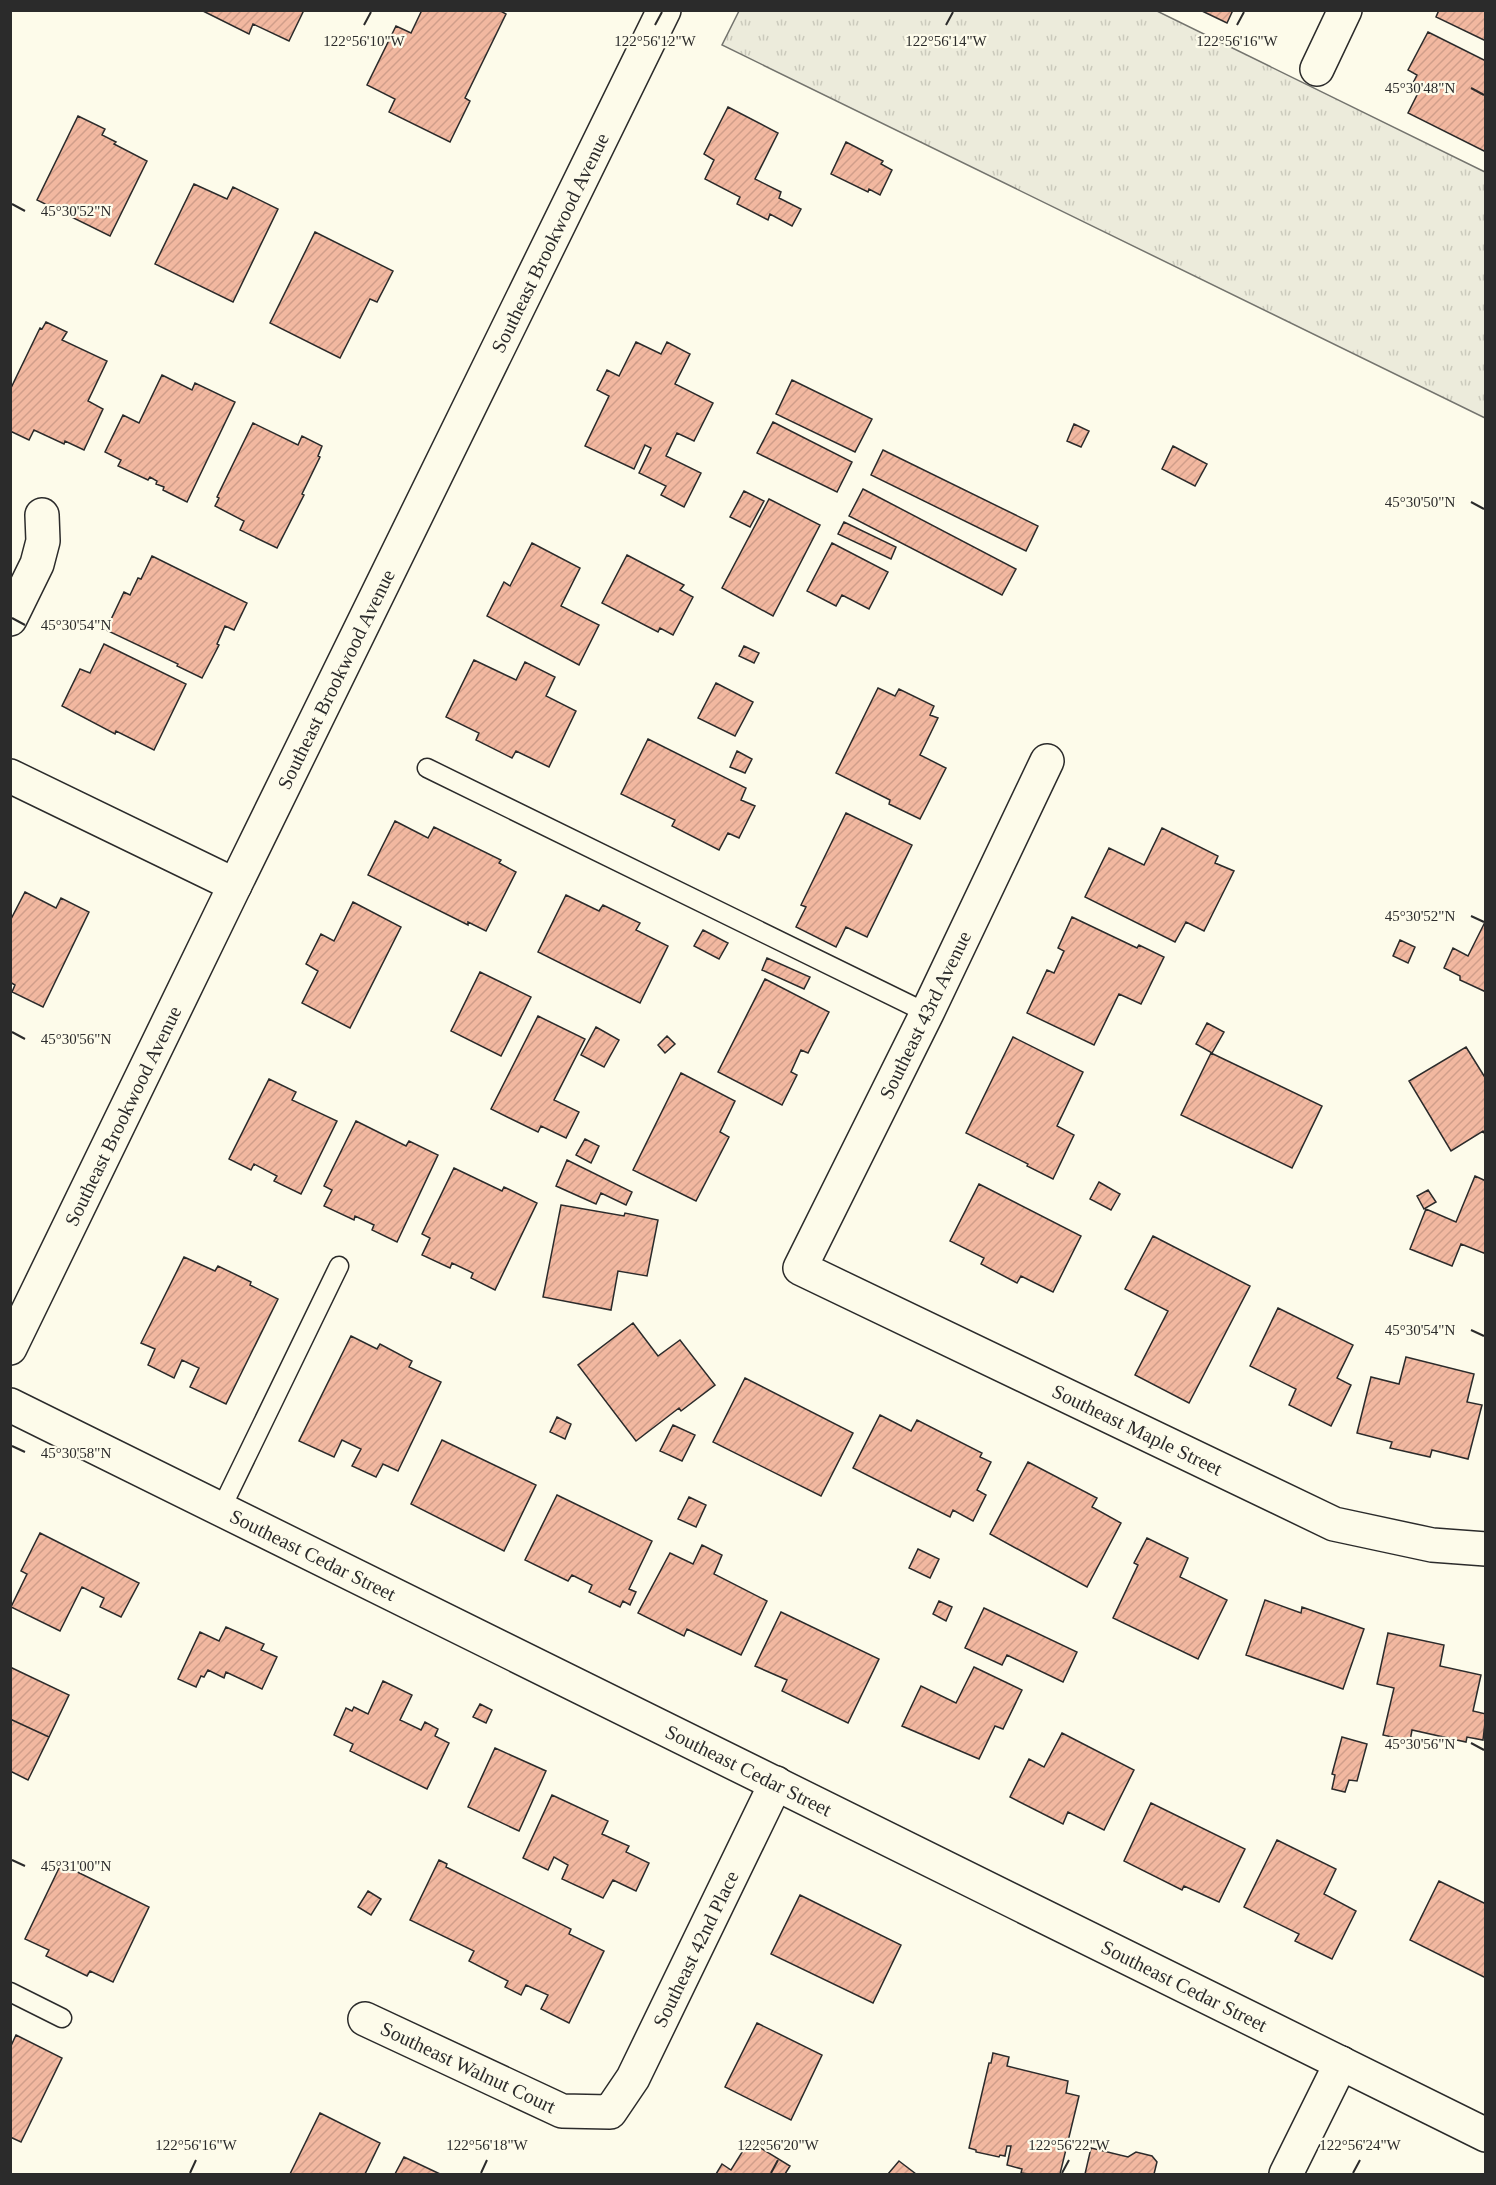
<svg xmlns="http://www.w3.org/2000/svg" width="1496" height="2185" viewBox="0 0 1496 2185" font-family="'Times New Roman',serif">
	<style>
		.grass { fill: url(#grass-tufts); stroke: #74746e; stroke-width: 1.5 }
		.building { fill: url(#building-hatch); stroke: #2b2b2b; stroke-width: 1.5 }
		.lines { fill: none; stroke-linecap: round; stroke-linejoin: round }
		.service-casing { stroke: #2b2b2b; stroke-width: 21 }
		.minor-casing { stroke: #2b2b2b; stroke-width: 36 }
		.secondary-casing { stroke: #2b2b2b; stroke-width: 36 }
		.service { stroke: #fdfbea; stroke-width: 18 }
		.minor { stroke: #fdfbea; stroke-width: 33 }
		.secondary { stroke: #fdfbea; stroke-width: 33 }
		.ticks { fill: none; stroke: #2b2b2b; stroke-width: 2 }
		.labels { text-anchor: middle; dominant-baseline: central; stroke-width: 4.5; stroke-linejoin: round; paint-order: stroke }
		.street-label { font-size: 20px; fill: #2b2b2b; stroke: #fdfbea }
		.ticks-label { font-size: 15px; text-anchor: middle; fill: #2b2b2b; stroke: #fdfbea; stroke-width: 4.5; stroke-linejoin: round; paint-order: stroke }
	</style>
	<defs>
		<pattern id="grass-tufts" width="24" height="20" patternUnits="userSpaceOnUse" patternTransform="scale(1.5)"><rect width="24" height="20" fill="#ecebdb"/><path d="M3 7l-1-3M5 7V3M7 7l1-3M15 17l-1-3M17 17v-4M19 17l1-3" fill="none" stroke="#cbcabc"/></pattern>
		<pattern id="building-hatch" width="6" height="6" patternUnits="userSpaceOnUse" patternTransform="scale(1.5)"><rect width="6" height="6" fill="#f2b8a0"/><path d="M-1 1l2-2M0 6l6-6M5 7l2-2" fill="none" stroke="#d09e8a"/></pattern>
	</defs>
	<rect width="100%" height="100%" fill="#fdfbea"/>
	<path class="grass" d="M739,11h418l328,161v246l-763,-373z"/>
	<path class="building" d="M201,10h103l-15,31 -36,-17 -4,10z
		M422,10h77l7,4 -41,84 5,3 -20,41 -61,-30 6,-13 -28,-14 29,-59 15,7z
		M1200,10h33l-6,13z
		M1439,10h47v31l-50,-24z
		M1428,32l58,29v91l-78,-39 10,-20 -8,-4 7,-14 -9,-5z
		M728,107l50,26 -23,46 26,13 -2,6 22,11 -9,17 -22,-12 -2,6 -31,-16 3,-7 -35,-18 9,-19 -10,-6z
		M78,116l27,13 -3,6 14,7 -2,2 33,17 -37,75 -73,-36z
		M846,142l37,19 -2,3 11,6 -12,25 -11,-6 -1,3 -37,-18z
		M194,184l33,15 6,-12 45,22 -45,93 -78,-38z
		M315,232l78,39 -16,31 -7,-3 -30,59 -70,-35z
		M46,322l21,10 -5,8 45,21 -19,40 15,8 -19,41 -19,-9 -1,3 -30,-14 -5,10 -19,-9v-41l30,-62 2,1z
		M636,342l25,12 6,-12 23,12 -15,30 38,19 -19,38 -17,-8 -11,23 35,17 -17,34 -23,-12 5,-9 -27,-13 12,-25 -6,-3 -11,24 -49,-23 24,-50 -12,-6 10,-20 12,6z
		M162,375l30,15 3,-7 40,19 -48,100 -24,-12 1,-3 -8,-3 1,-3 -7,-4 -2,3 -30,-14 3,-6 -16,-8 18,-37 16,8z
		M792,380l80,39 -17,33 -79,-38z
		M773,422l79,40 -15,30 -80,-39z
		M253,423l45,22 4,-9 20,10 -4,10 2,1 -18,37 2,1 -27,53 -37,-18 4,-9 -29,-15 4,-8 -2,-1z
		M1074,424l15,7 -8,16 -14,-6z
		M1173,446l34,18 -12,22 -33,-17z
		M883,450l155,76 -12,25 -155,-76z
		M863,489l153,80 -14,26 -153,-79z
		M744,491l20,10 -14,26 -20,-10z
		M769,499l51,26 -47,91 -51,-28z
		M844,522l52,25 -5,12 -53,-25z
		M532,543l48,25 -19,38 38,19 -20,40 -92,-49 17,-34 6,4z
		M832,543l56,29 -19,37 -27,-14 -6,11 -29,-15z
		M627,555l57,30 -4,5 13,7 -20,38 -13,-7 -2,4 -56,-29z
		M152,556l95,47 -13,27 -9,-4 -8,18 2,1 -17,33 -25,-12 1,-2 -72,-34 18,-38 6,3 8,-17 3,1z
		M104,644l82,40 -32,66 -38,-19 -1,3 -53,-28 18,-37 10,4z
		M744,646l15,7 -5,10 -15,-7z
		M474,660l42,20 9,-18 30,15 -9,19 30,15 -27,56 -33,-16 -4,7 -36,-18 3,-7 -33,-16z
		M716,683l37,19 -18,34 -37,-18z
		M878,688l17,8 4,-7 35,17 -4,9 8,3 -18,37 26,13 -26,51 -31,-15 1,-4 -54,-27z
		M648,739l98,49 -5,12 14,6 -16,32 -11,-5 -9,17 -47,-24 3,-6 -54,-26z
		M737,751l15,8 -7,14 -15,-6z
		M846,813l66,32 -45,92 -21,-10 -10,20 -40,-20 10,-20 -5,-2z
		M395,821l33,17 6,-11 67,33 -2,3 17,9 -30,59 -18,-9v3l-100,-50z
		M1162,828l56,28 -3,7 19,8 -30,60 -18,-9 -11,20 -90,-45 24,-49 35,17z
		M25,892l31,16 5,-10 28,14 -46,95 -31,-15 3,-7 -5,-3v-61z
		M566,895l33,16 4,-6 37,18 -4,7 32,16 -28,57 -102,-51z
		M353,902l48,25 -51,101 -48,-25 16,-32 -12,-7 15,-30 13,7z
		M1072,917l65,31 2,-3 25,12 -23,47 -22,-10 -25,51 -67,-32 20,-43 7,3 10,-22 -6,-3z
		M1486,920v72l-26,-12v-4l-16,-8 9,-20 15,8z
		M703,930l25,13 -9,16 -25,-13z
		M1400,940l15,7 -7,16 -15,-7z
		M767,958l43,19 -6,12 -42,-19z
		M480,972l51,25 -30,59 -50,-25z
		M765,979l64,33 -21,41 -7,-3 -10,22 6,3 -15,30 -64,-33z
		M538,1016l47,23 -31,61 25,12 -13,26 -25,-12 -3,6 -47,-23z
		M1207,1023l17,9 -12,21 -16,-9z
		M596,1027l23,13 -15,27 -23,-12z
		M667,1036l8,8 -10,9 -7,-8z
		M1013,1037l70,35 -26,54 17,9 -21,44 -26,-13 1,-2 -62,-31z
		M1466,1047l20,32v57l-3,-5 -32,20 -42,-70z
		M1211,1053l111,53 -30,62 -111,-53z
		M681,1073l54,28 -15,31 9,5 -33,64 -63,-31z
		M269,1079l27,13 -4,8 45,21 -36,73 -27,-13 3,-5 -23,-12 -3,6 -22,-11z
		M356,1121l50,25 3,-5 29,14 -41,87 -25,-12 2,-5 -19,-9 -1,4 -30,-14 8,-16 -8,-4z
		M585,1139l14,7 -8,17 -15,-8z
		M567,1160l65,32 -6,13 -25,-12 -5,11 -40,-18z
		M454,1168l48,23 2,-4 33,16 -42,87 -24,-12 2,-5 -21,-10 -2,5 -28,-13 8,-17 -8,-4z
		M1475,1176l11,5v73l-25,-10 -9,22 -42,-17 16,-40 30,13z
		M1099,1182l21,12 -9,16 -21,-11z
		M979,1184l102,52 -28,56 -32,-16 -4,7 -36,-19 3,-6 -34,-17z
		M1428,1190l8,12 -12,7 -7,-13z
		M561,1205l63,11 1,-3 33,7 -11,56 -29,-5 -7,39 -68,-13z
		M1153,1236l97,50 -61,117 -54,-28 33,-64 -43,-22z
		M184,1257l31,14 3,-5 33,16 -1,3 28,14 -52,105 -36,-17 9,-19 -17,-8 -8,18 -26,-13 7,-16 -14,-6z
		M1278,1308l75,37 -16,33 14,7 -20,41 -42,-21 7,-16 -46,-23z
		M633,1323l25,33 22,-16 35,45 -34,26 -2,-3 -43,33 -58,-76z
		M351,1336l26,13 3,-5 32,17 -3,6 32,15 -43,89 -15,-7 -7,13 -24,-11 9,-17 -19,-9 -8,17 -35,-16z
		M1406,1357l68,17 -7,28 15,3 -14,54 -36,-9 -2,7 -40,-9 2,-6 -35,-9 14,-56 28,7z
		M745,1378l108,55 -32,63 -108,-54z
		M880,1415l31,16 6,-11 65,33 -2,4 11,5 -14,28 9,5 -13,26 -20,-11 -3,7 -97,-49z
		M557,1417l14,7 -6,15 -15,-7z
		M673,1425l22,10 -13,26 -22,-10z
		M442,1440l94,45 -32,66 -93,-47z
		M1028,1462l69,36 -5,9 29,16 -34,64 -97,-53z
		M557,1495l95,46 -23,48 7,3 -6,13 -7,-4 -3,6 -31,-15 3,-7 -20,-10 -4,6 -43,-21z
		M689,1497l17,8 -10,22 -18,-8z
		M40,1533l99,50 -18,34 -21,-10 4,-9 -22,-11 -22,44 -49,-24 16,-33 -6,-3z
		M1147,1538l41,20 -8,19 47,23 -29,59 -85,-41 25,-53 -4,-2z
		M702,1545l20,10 -8,19 53,27 -26,54 -54,-26 -3,7 -46,-23 32,-60 23,11z
		M918,1549l21,10 -9,19 -21,-10z
		M1265,1600l36,13 1,-6 62,22 -21,60 -97,-34z
		M939,1601l13,6 -6,14 -13,-7z
		M984,1608l93,44 -14,30 -56,-27 -5,10 -37,-17z
		M781,1612l98,47 -31,64 -66,-32 5,-11 -32,-14z
		M226,1627l38,17 -3,6 16,7 -15,32 -36,-17 -2,6 -16,-8 -4,7 -3,-1 -5,11 -18,-8 22,-47 19,9z
		M1388,1633l56,12 -4,21 41,9 -8,36 13,3 -3,26 -16,-3 -1,5 -54,-12 -2,11 -27,-6 11,-47 -17,-4z
		M10,1667l59,28 -20,42 -39,-18z
		M974,1667l48,23 -19,39 -8,-3 -16,33 -77,-33 19,-40 35,17z
		M383,1681l29,14 -12,25 21,10 4,-8 13,7 -3,7 14,7 -22,46 -77,-38 3,-7 -19,-9 12,-27 6,3 2,-4 14,7z
		M480,1704l12,6 -6,13 -13,-6z
		M10,1719l39,18 -21,43 -18,-9z
		M1062,1733l72,37 -30,60 -36,-18 -5,12 -53,-27 19,-38 15,8z
		M1342,1737l25,7 -10,37 -8,-1 -4,12 -13,-3 3,-14 -3,-1z
		M495,1748l51,23 -27,60 -51,-24z
		M552,1795l56,26 -6,13 27,12 -3,6 23,11 -13,28 -23,-11 -10,18 -41,-19 6,-14 -14,-8 -6,13 -25,-12z
		M1151,1803l94,46 -26,53 -35,-16 -2,4 -58,-29z
		M1277,1840l59,29 -12,25 32,17 -24,48 -37,-18 4,-7 -55,-27z
		M439,1860l8,4 -1,3 125,62 -2,5 35,17 -35,72 -28,-14 7,-14 -22,-10 -5,10 -16,-8 3,-6 -39,-20 5,-10 -64,-31z
		M61,1864l88,43 -36,75 -23,-11 -3,5 -41,-20 3,-6 -24,-11z
		M1439,1881l47,23v74l-76,-38z
		M368,1891l13,8 -10,16 -13,-8z
		M800,1895l101,50 -28,58 -102,-49z
		M757,2023l65,32 -31,65 -66,-33z
		M16,2035l46,23 -41,84 -11,-5v-89z
		M993,2053l16,4 -2,9 61,15 -2,12 13,3 -19,78h-31l-8,-1 1,-4 -15,-4 4,-19h-4l-2,10 -5,-1 -1,2 -23,-5v-2l-7,-2 20,-85h2z
		M320,2113l60,30 -15,31h-75z
		M749,2141l41,25 -5,8h-69l6,-10 9,6z
		M1091,2148l37,9 8,-5 16,4 5,6 -3,12h-69z
		M404,2157l36,17h-45z
		M899,2161l17,13h-28z"/>
	<g class="lines">
		<g class="service-casing">
			<path id="service" d="M427,768l500,245
				M221,1509l118,-243
				M10,1992l52,26"/>
		</g>
		<g class="minor-casing">
			<g id="minor">
				<path d="M1317,69l28,-59"/>
				<path d="M10,619l27,-55 6,-23 -1,-26"/>
				<path id="s1" d="M1047,761l-120,252 -127,255 534,256 98,21 54,4"/>
				<path d="M10,776l225,109"/>
				<path id="s2" d="M10,1405l1476,730"/>
				<path id="s3" d="M365,2019l197,92 48,1 23,-34 143,-295"/>
				<path d="M1286,2174l55,-111"/>
			</g>
		</g>
		<g class="secondary-casing">
			<g id="secondary">
				<path id="s4" d="M10,1348l225,-463 429,-875"/>
			</g>
		</g>
		<use href="#service" class="service"/>
		<use href="#minor" class="minor"/>
		<use href="#secondary" class="secondary"/>
	</g>
	<path class="ticks" d="M364,25l7,-13M655,25l7,-13M946,25l7,-13M1237,25l7,-13M1471,88l13,7M12,204l13,7M1471,502l13,7M12,618l13,7M1471,916l13,6M12,1032l13,7M1471,1330l13,6M12,1446l13,6M1471,1743l13,7M12,1860l13,6M190,2173l6,-13M481,2173l6,-13M771,2173l7,-13M1062,2173l7,-13M1353,2173l7,-13"/>
	<g class="labels">
		<g class="street-label">
			<text stroke="none"><textPath href="#s4" startOffset="1230">Southeast Brookwood Avenue</textPath></text>
			<text stroke="none"><textPath href="#s4" startOffset="744">Southeast Brookwood Avenue</textPath></text>
			<text transform="translate(925 1015) rotate(-64)">Southeast 43rd Avenue</text>
			<text stroke="none"><textPath href="#s4" startOffset="258">Southeast Brookwood Avenue</textPath></text>
			<text stroke="none"><textPath href="#s1" startOffset="938">Southeast Maple Street</textPath></text>
			<text stroke="none"><textPath href="#s2" startOffset="338">Southeast Cedar Street</textPath></text>
			<text stroke="none"><textPath href="#s2" startOffset="824">Southeast Cedar Street</textPath></text>
			<text stroke="none"><textPath href="#s3" startOffset="450">Southeast 42nd Place</textPath></text>
			<text stroke="none"><textPath href="#s2" startOffset="1310">Southeast Cedar Street</textPath></text>
			<text stroke="none"><textPath href="#s3" startOffset="114">Southeast Walnut Court</textPath></text>
		</g>
	</g>
	<g class="ticks-label">
		<text x="364" y="46">122°56'10"W</text>
		<text x="655" y="46">122°56'12"W</text>
		<text x="946" y="46">122°56'14"W</text>
		<text x="1237" y="46">122°56'16"W</text>
		<text x="1420" y="93">45°30'48"N</text>
		<text x="76" y="216">45°30'52"N</text>
		<text x="1420" y="507">45°30'50"N</text>
		<text x="76" y="630">45°30'54"N</text>
		<text x="1420" y="921">45°30'52"N</text>
		<text x="76" y="1044">45°30'56"N</text>
		<text x="1420" y="1335">45°30'54"N</text>
		<text x="76" y="1458">45°30'58"N</text>
		<text x="1420" y="1749">45°30'56"N</text>
		<text x="76" y="1871">45°31'00"N</text>
		<text x="196" y="2150">122°56'16"W</text>
		<text x="487" y="2150">122°56'18"W</text>
		<text x="778" y="2150">122°56'20"W</text>
		<text x="1069" y="2150">122°56'22"W</text>
		<text x="1360" y="2150">122°56'24"W</text>
	</g>
	<rect width="1496" height="2185" fill="none" stroke="#2b2b2b" stroke-width="24"/>
</svg>
